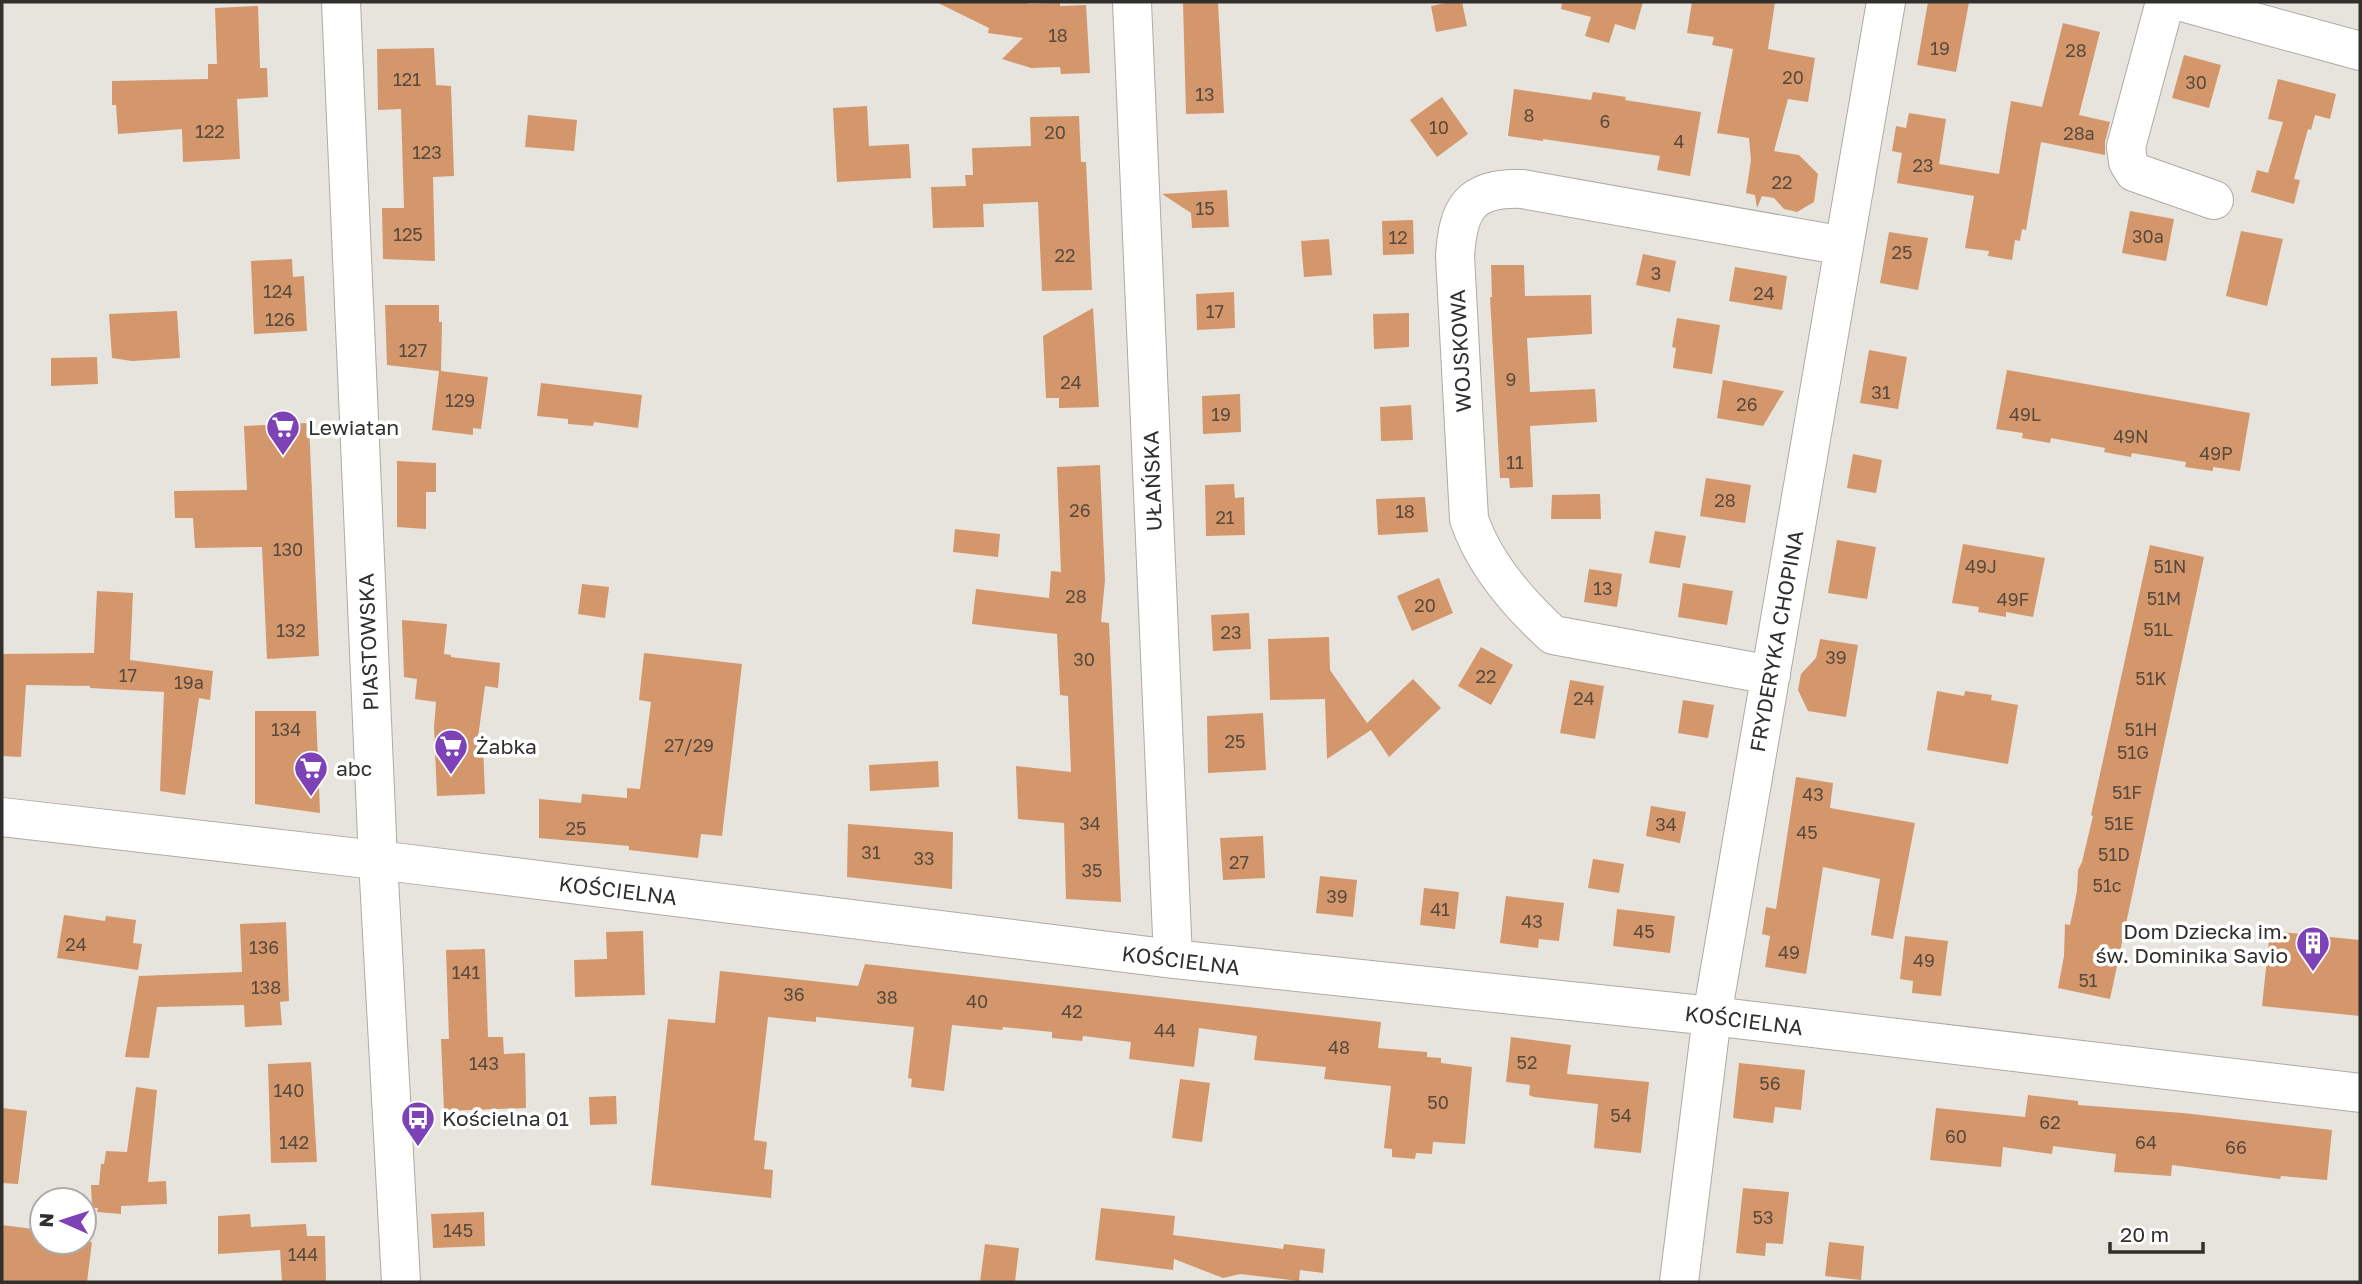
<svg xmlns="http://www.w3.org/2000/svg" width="2362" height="1284" viewBox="0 0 2362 1284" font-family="'Golos Text',sans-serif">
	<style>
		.building { fill: #d4976c }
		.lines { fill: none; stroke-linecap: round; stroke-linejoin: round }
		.minor-casing { stroke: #adaba4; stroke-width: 40 }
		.minor { stroke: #fff; stroke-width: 38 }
		.labels { text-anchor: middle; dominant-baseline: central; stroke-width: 7; stroke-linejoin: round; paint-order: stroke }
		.number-label { font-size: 18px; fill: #5a4a3d }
		.street-label { font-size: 21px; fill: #31302d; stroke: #fff }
		.poi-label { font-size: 21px; fill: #31302d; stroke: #fff; text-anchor: start }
	</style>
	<rect width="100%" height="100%" fill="#e6e4dd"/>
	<path class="building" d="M936,2h92v2l32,-1v3l26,-1 4,68 -29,1 -1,-7 -29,1 -29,-9 21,-21 -35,-5 1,-5z
		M1183,2h35l6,111 -38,1z
		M1451,2h11l5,24 -31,6 -5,-26z
		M1562,2h81l-8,28 -20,-6 -6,19 -24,-7 6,-19 -30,-8z
		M1692,2h83l-7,47 47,9 -7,44 -20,-3 -14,52 25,4 19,19 -4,28 -17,10 -13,-3 -10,-11 -12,-2 -5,12 -2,-13 -9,-2 5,-33 -2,-22 -32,-5 16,-84 -21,-4 2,-8 -27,-4z
		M1928,2h41l-13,70 -39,-7z
		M258,6l2,62h7l1,29 -31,2 3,60 -57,3 -1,-33 -64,5 -2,-29h-4v-24l96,-2v-15h9l-2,-56z
		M2063,23l37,9 -21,83 31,7 -5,20v13l-64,-13 -15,88 -4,-1 -2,12 -5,-1 -3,20 -24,-4 1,-5 -24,-3 9,-52 -77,-13 5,-30 -10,-2 4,-25 10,2 3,-15 37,6 -7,45 60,10 12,-73 31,6z
		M434,48l2,37 15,1 3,90 -21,1 2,84 -52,-2 -1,-51h22l-3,-99 -23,1 -1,-61z
		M2184,55l37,10 -12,43 -37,-10z
		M2278,79l58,15 -6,25 -15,-4 -4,15 -3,-1 -14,50 6,1 -6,24 -43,-12 6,-22 11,3 15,-51 -15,-3z
		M1514,89l77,11 2,-8 33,5 -1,3 76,12 -11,64 -33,-6 3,-14 -117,-17v2l-35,-5z
		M1442,97l26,37 -31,23 -27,-37z
		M867,106l2,40 40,-2 2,34 -74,4 -4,-74z
		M528,115l49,5 -3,31 -49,-4z
		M1079,116l2,46h5l6,128 -50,1 -4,-89 -55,2 1,23 -51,1 -2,-41 35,-1 -1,-11h8l-1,-27 59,-2 -1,-29z
		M1227,190l2,37 -37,1 -1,-15 -29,-19z
		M2130,211l44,8 -8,42 -44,-8z
		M1413,220l1,34 -31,1 -1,-34z
		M2241,231l42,8 -16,67 -41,-10z
		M1889,232l39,6 -10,52 -38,-7z
		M1329,239l3,36 -28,2 -3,-36z
		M1643,254l33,7 -6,31 -34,-7z
		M292,259l1,18 11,-1 3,55 -53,3 -3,-73z
		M1491,265h33l1,31 66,-1 1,39 -65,4 3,54 65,-3 1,15 1,18 -67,4 3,61 -23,1 -1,-10h-9l-10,-181h2z
		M1735,267l52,9 -5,34 -53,-9z
		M1234,292l1,36 -38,2 -1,-36z
		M385,305h54v17h3l-1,49 47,6 -7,52 -8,-1v7l-41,-5 7,-59 -52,-6z
		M1093,308l6,99 -40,1v-10h-13l-3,-62z
		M177,311l3,47 -48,3 -20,-3 -3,-44z
		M1409,313v34l-35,2 -1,-35z
		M1677,318l43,7 -8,49 -39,-6 3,-20 -4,-1z
		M1869,350l38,7 -9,52 -38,-6z
		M97,357l1,27 -47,2v-28z
		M2007,370l243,43 -10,58 -27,-4v4l-28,-4 1,-5 -54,-9 -1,4 -27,-5 1,-4 -54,-10 -1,5 -28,-5 1,-5 -27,-4z
		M1723,380l61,11 -21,35 -46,-8z
		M541,383l101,12 -4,33 -44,-6 -1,4 -25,-2v-5l-31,-3z
		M1240,394l1,38 -38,2 -1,-38z
		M1411,405l2,35 -32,1 -1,-34z
		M309,423l10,233 -52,3 -5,-112 -67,1 -2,-30h-18l-1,-27 73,-1 -3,-64z
		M1853,454l29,6 -6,33 -29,-5z
		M397,461l39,2v29h-10v37l-29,-2z
		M1100,465l5,115 -4,42 8,1 12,279 -55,-3 -2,-76 -46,-4 -2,-53 55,6 -3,-76 -8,-1 -3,-61 -85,-10 4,-35 73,9 2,-27 10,1 -4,-105z
		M1706,478l45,7 -6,38 -45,-7z
		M1234,484l1,14 9,-1 1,38 -39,1 -1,-51z
		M1600,494l1,25h-50l1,-24z
		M1425,497l3,35 -50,3 -2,-36z
		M955,529l45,5 -2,23 -45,-5z
		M1655,531l31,5 -6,32 -31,-5z
		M1837,540l39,7 -9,52 -39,-6z
		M1963,544l82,14 -12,59 -27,-5v5l-28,-5 1,-5 -27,-4z
		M2150,545l54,12 -94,442 -52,-11 6,-32 1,-32 5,1 7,-34 1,-21 4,-8 11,-46 -2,-1z
		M1589,569l33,5 -5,33 -33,-5z
		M1439,578l14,35 -41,18 -15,-35z
		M1683,583l50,8 -6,34 -49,-8z
		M582,584l27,3 -4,31 -27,-4z
		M97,591l36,2 -3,67 83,11 -3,29 -11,-2 -14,97 -25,-4 4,-99 -74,-4v-2l-64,-1 -5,72 -19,-1v-102l92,-1z
		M1249,613l2,36 -38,2 -2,-36z
		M402,620l45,4 -3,30 7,1v2l49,6 -2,25 -13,-2 -8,59h6l2,49 -48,2 -3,-68 2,-26 -21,-3 2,-20 -13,-2z
		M1329,637l1,33 37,53 46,-44 28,29 -52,49 -18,-27 -44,29 -2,-60 -55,1 -2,-61z
		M1820,639l38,6 -12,72 -38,-6 -10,-21 3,-16 15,-16z
		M1481,647l32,18 -22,40 -33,-19z
		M644,653l98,11 -20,172 -21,-2 -3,24 -69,-8v-4l-90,-8v-39l42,4 1,-9 45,4v-10l13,1 11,-87 -12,-2z
		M1570,680l34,6 -9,53 -35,-6z
		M1937,691l27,5 1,-5 27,4 -1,5 27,5 -10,59 -81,-14z
		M1683,700l31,5 -6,33 -30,-5z
		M255,711h61l4,102 -65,-9z
		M1263,713l3,57 -58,3 -1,-57z
		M938,761l1,26 -69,4 -1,-26z
		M1796,777l37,6 -3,25 85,15 -22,116 -22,-4 9,-56 -57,-12 -17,107 -41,-7 5,-31 -8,-2 4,-27 10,2z
		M1651,806l35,6 -6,31 -34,-7z
		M848,824l105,8 -1,57 -105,-12z
		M1263,836l2,42 -42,2 -3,-42z
		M1593,859l31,5 -5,29 -31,-5z
		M1320,876l37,4 -4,37 -37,-4z
		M1424,888l35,4 -4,37 -35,-4z
		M1506,896l58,7 -5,38 -20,-2 -1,9 -38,-5z
		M1617,909l58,7 -5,37 -57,-7z
		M64,915l41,6 1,-5 30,4 -3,23 9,1 -4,26 -81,-12z
		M286,922l3,79 -9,1 2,23 -37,2 -1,-22 -87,2 -8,51 -24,-1 14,-81 103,-4 -2,-48z
		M643,931l2,64 -70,2 -1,-37 33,-1 -1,-27z
		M2270,931l90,9v76l-98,-10z
		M1905,936l43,5 -7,55 -29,-3 1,-12 -13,-2z
		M485,949l3,88h15l1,17 21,-1 1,55 -82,3 -3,-72h8l-3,-89z
		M865,964l516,58 -3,26 49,4v5l14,1v5l31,4 -7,77 -32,-2 -1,12 -16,-1 -1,6 -23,-2v-8l-8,-1 7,-62 -67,-7 2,-12 -72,-7 3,-24 -58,-8 -5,39 -65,-8 2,-17 -48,-6 -1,5 -30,-3v-6l-49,-5 -1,3 -50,-5 -8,66 -33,-4 1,-8 -4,-1 6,-51 -98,-10v5l-48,-5 -14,123 13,2 -3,27 9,1 -2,28 -120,-13 17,-166 47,4 5,-52 138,15z
		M1511,1037l60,8 -4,29 82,8 -8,71 -47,-5 4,-44 -64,-7 -5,-2 1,-10 -24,-3z
		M311,1062l6,100 -46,1 -3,-99z
		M1739,1063l66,7 -4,40 -26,-3 -2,16 -40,-5z
		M1180,1079l30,4 -8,59 -30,-4z
		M136,1087l21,3 -9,92 18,-1 1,23 -46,2v8l-24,-2 1,-4h-6l-1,-23h8l2,-21h3l2,-13 21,1z
		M2028,1095l50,6v4l105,8 149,17 -5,50 -46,-4 -1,3 -108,-14 -1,11 -57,-4 2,-18 -63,-8 -1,8 -49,-7 -2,20 -71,-7 6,-52 89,9z
		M616,1096l1,28 -27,1 -1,-28z
		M2,1108l25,3 -9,73 -16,-1z
		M1743,1188l46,4 -6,52 -17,-1 -1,13 -29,-3z
		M1101,1208l74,8 -2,19 110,14 1,-5 41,5 -2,24 -23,-3 -1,11 -59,-7 -17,4 -49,-19 -1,11 -78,-10z
		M484,1212l1,34 -52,2 -2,-34z
		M250,1214l1,13 55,-3 1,12h18l1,46h-44l-2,-32 -62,4v-38z
		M2,1225l39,5 -1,12h52l-5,40h-85z
		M1829,1242l35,4 -3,34 -36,-4z
		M985,1244l34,4 -4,34h-35z"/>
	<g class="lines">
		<g class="minor-casing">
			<path id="minor" d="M341,2l37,858 23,422
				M1132,2l41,957
				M2165,2l-39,145 2,15 6,10 80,28
				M2182,2l178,49
				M1771,675l-218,-40c-35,-32 -69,-71 -84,-116l-14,-263c3,-48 15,-69 67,-67l322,57
				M2,817l400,46 771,96 539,57 648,77
				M1679,1282l33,-266 174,-1014"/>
		</g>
		<use href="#minor" class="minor"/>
	</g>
	<defs>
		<g id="supermarket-pin" transform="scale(1.75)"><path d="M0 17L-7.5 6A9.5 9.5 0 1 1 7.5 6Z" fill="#7e42b7" stroke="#fff"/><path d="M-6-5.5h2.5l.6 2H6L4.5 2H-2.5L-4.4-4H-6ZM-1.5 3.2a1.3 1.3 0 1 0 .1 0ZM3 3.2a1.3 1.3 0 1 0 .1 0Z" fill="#fff"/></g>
		<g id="building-pin" transform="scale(1.75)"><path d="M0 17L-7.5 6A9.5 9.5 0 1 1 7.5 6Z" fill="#7e42b7" stroke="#fff"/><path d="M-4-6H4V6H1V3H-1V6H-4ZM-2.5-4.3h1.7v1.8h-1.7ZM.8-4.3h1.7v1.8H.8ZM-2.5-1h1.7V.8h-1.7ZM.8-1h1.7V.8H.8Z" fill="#fff"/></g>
		<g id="bus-pin" transform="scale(1.75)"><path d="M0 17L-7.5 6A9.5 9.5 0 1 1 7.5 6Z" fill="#7e42b7" stroke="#fff"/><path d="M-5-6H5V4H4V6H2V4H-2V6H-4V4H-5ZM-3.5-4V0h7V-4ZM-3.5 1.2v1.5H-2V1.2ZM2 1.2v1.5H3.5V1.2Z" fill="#fff"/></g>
	</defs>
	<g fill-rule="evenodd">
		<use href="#supermarket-pin" x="283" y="427"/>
		<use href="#supermarket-pin" x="451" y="746"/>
		<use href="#supermarket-pin" x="311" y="768"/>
		<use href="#building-pin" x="2313" y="943"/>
		<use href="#bus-pin" x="418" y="1118"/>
	</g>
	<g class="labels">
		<g class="number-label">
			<text x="1058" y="35">18</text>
			<text x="1940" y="48">19</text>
			<text x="2076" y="50">28</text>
			<text x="1793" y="77">20</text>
			<text x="407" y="79">121</text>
			<text x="2196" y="82">30</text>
			<text x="1205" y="94">13</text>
			<text x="1529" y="115">8</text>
			<text x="1605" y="121">6</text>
			<text x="1439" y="127">10</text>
			<text x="210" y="131">122</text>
			<text x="1055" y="132">20</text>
			<text x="2079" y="133">28a</text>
			<text x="1679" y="141">4</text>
			<text x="427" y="152">123</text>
			<text x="1923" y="165">23</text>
			<text x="1782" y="182">22</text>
			<text x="1205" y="208">15</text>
			<text x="408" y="234">125</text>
			<text x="2148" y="236">30a</text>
			<text x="1398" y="237">12</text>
			<text x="1902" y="252">25</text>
			<text x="1065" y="255">22</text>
			<text x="1656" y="273">3</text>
			<text x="278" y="291">124</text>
			<text x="1764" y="293">24</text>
			<text x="1215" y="311">17</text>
			<text x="280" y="319">126</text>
			<text x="413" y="350">127</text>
			<text x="1511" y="379">9</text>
			<text x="1071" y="382">24</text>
			<text x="1881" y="392">31</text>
			<text x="460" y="400">129</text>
			<text x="1747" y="404">26</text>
			<text x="1221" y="414">19</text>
			<text x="2025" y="414">49L</text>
			<text x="2131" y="436">49N</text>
			<text x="2216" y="453">49P</text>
			<text x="1515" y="462">11</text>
			<text x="1725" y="500">28</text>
			<text x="1080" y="510">26</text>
			<text x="1405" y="511">18</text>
			<text x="1225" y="517">21</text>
			<text x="288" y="549">130</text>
			<text x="1981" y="566">49J</text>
			<text x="2170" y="566">51N</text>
			<text x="1603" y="588">13</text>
			<text x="1076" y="596">28</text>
			<text x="2164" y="598">51M</text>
			<text x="2013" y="599">49F</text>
			<text x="1425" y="605">20</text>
			<text x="2158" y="629">51L</text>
			<text x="291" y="630">132</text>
			<text x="1231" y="632">23</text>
			<text x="1836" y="657">39</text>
			<text x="1084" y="659">30</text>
			<text x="128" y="675">17</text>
			<text x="1486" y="676">22</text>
			<text x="2151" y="678">51K</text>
			<text x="189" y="682">19a</text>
			<text x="1584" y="698">24</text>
			<text x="286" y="729">134</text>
			<text x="2141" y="729">51H</text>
			<text x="1235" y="741">25</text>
			<text x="689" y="745">27/29</text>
			<text x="2133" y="752">51G</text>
			<text x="2127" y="792">51F</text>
			<text x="1813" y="794">43</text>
			<text x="1090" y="823">34</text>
			<text x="2119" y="823">51E</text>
			<text x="1666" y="824">34</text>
			<text x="576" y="828">25</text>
			<text x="1807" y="832">45</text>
			<text x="871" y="852">31</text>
			<text x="2114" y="854">51D</text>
			<text x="924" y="858">33</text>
			<text x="1239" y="862">27</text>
			<text x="1092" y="870">35</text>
			<text x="2107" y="885">51c</text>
			<text x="1337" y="896">39</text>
			<text x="1440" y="909">41</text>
			<text x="1532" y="921">43</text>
			<text x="1644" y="931">45</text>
			<text x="76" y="944">24</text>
			<text x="264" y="947">136</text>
			<text x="1789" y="952">49</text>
			<text x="1924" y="960">49</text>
			<text x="466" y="972">141</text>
			<text x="2088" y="980">51</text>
			<text x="266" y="987">138</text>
			<text x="794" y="994">36</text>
			<text x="887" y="997">38</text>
			<text x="977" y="1001">40</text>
			<text x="1072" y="1011">42</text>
			<text x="1165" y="1030">44</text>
			<text x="1339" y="1047">48</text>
			<text x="1527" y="1062">52</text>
			<text x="484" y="1063">143</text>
			<text x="1770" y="1083">56</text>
			<text x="289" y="1090">140</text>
			<text x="1438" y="1102">50</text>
			<text x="1621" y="1115">54</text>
			<text x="2050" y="1122">62</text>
			<text x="1956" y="1136">60</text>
			<text x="294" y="1142">142</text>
			<text x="2146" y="1142">64</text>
			<text x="2236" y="1147">66</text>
			<text x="1763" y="1217">53</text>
			<text x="458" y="1230">145</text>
			<text x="303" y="1254">144</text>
		</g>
		<g class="street-label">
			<text transform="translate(1460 351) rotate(-93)">WOJSKOWA</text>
			<text transform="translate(1152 481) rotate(-92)">UŁAŃSKA</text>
			<text transform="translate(1776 641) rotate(-80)">FRYDERYKA CHOPINA</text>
			<text transform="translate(368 642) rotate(-92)">PIASTOWSKA</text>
			<text transform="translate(618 890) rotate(7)">KOŚCIELNA</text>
			<text transform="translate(1181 960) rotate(7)">KOŚCIELNA</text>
			<text transform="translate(1744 1020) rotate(7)">KOŚCIELNA</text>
		</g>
		<g class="poi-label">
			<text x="308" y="427">Lewiatan</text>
			<text x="476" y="746">Żabka</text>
			<text x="336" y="768">abc</text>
			<text x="2288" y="931" text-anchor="end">Dom Dziecka im.<tspan x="2288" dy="24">św. Dominika Savio</tspan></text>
			<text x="442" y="1118">Kościelna 01</text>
		</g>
	</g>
	<rect width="2362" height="1284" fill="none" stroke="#31302d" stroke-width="7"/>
	<g transform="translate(63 1221) rotate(273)"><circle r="33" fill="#ffffff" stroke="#adacab" stroke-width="2"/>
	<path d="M0-5L12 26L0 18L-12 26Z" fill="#7e42b7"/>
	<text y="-10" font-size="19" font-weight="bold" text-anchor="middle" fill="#31302d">N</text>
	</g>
	<path d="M2110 1242v10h93v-10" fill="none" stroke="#31302d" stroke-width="3.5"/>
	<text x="2120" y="1242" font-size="21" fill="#31302d" stroke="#ffffff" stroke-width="5" paint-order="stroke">20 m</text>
</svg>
